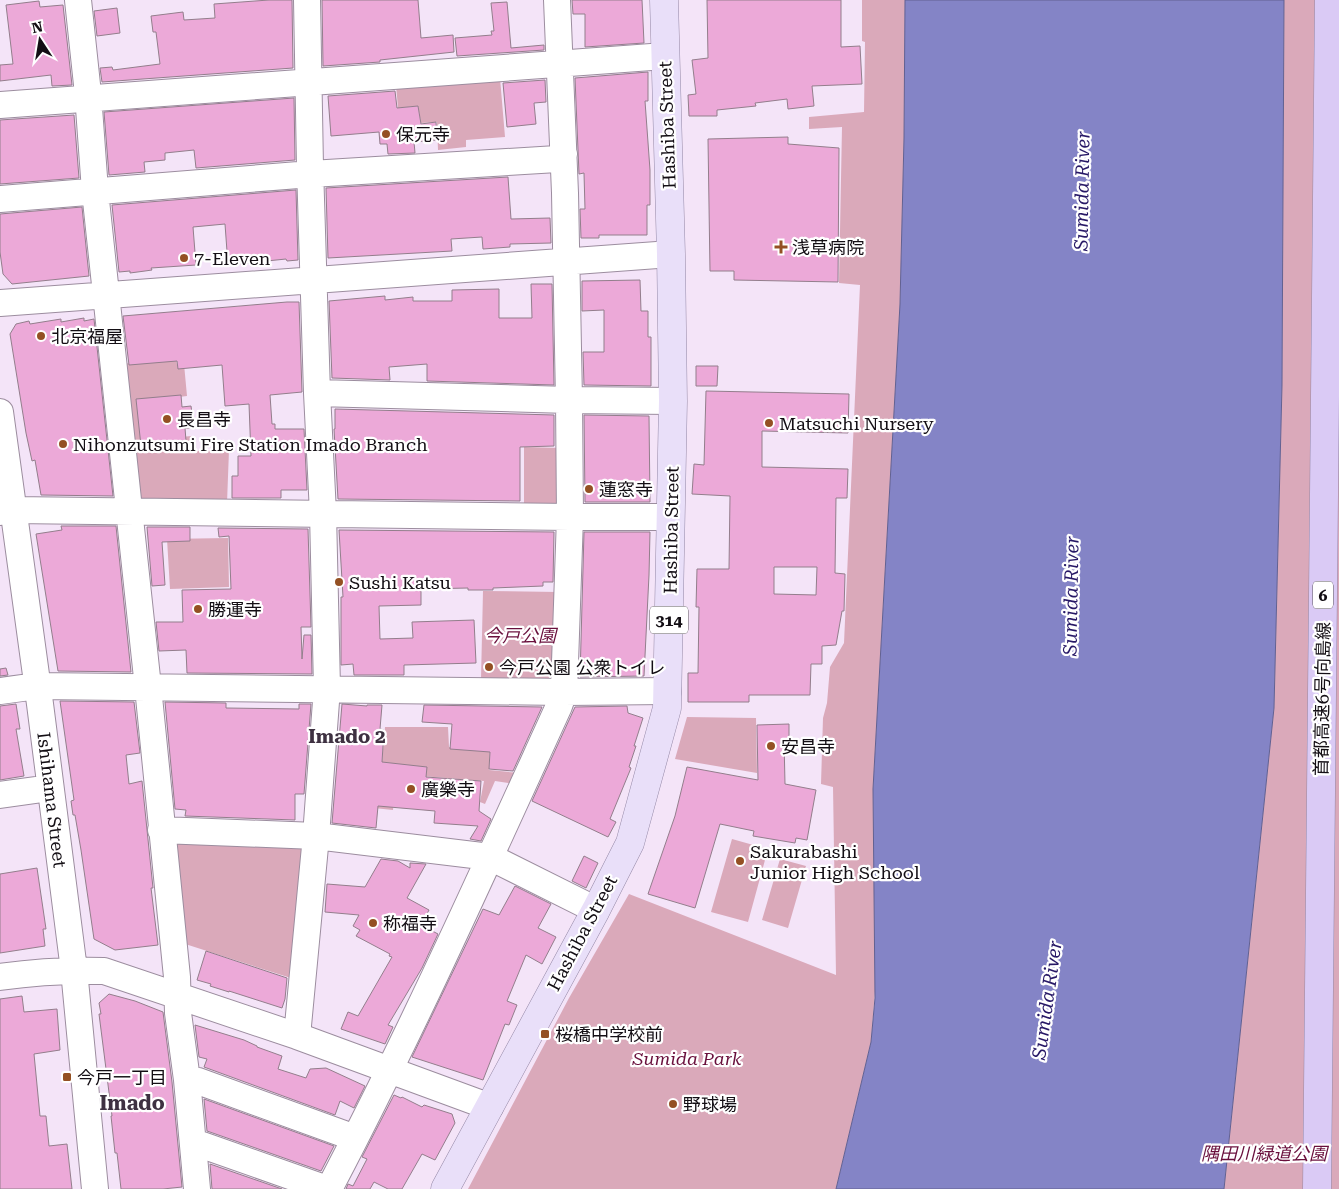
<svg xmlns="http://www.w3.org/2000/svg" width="1339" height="1189" viewBox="0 0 1339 1189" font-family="'Roboto Serif','Noto Sans JP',serif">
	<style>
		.green { fill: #daa9ba }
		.water { fill: #8484c6; stroke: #626191 }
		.building { fill: #eca9d8; stroke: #937e8c; fill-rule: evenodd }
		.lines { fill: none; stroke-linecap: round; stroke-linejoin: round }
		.minor-casing { stroke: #9c8d9f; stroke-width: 28 }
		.major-casing { stroke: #9488a6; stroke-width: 29 }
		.highway-casing { stroke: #9488a6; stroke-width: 29 }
		.minor { stroke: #fff; stroke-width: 26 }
		.major { stroke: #e9dff9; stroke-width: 28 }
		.highway { stroke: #dacaf5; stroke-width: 28 }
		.poi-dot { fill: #945023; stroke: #fff; stroke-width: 2 }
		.labels { text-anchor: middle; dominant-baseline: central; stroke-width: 4.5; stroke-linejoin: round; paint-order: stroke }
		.shield { fill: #fff; stroke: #5a565a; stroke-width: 1 }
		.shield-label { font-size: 16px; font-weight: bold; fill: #130e14 }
		.street-label { font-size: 18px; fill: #130e14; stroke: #fff }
		.poi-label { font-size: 18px; fill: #130e14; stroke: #fff; text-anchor: start }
		.park-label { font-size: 18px; font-style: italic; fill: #690f3c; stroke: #fff }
		.water-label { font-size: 19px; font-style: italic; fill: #271866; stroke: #fff }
		.neighbourhood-label { font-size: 19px; font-weight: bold; fill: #3e3141; stroke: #fff }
		.quarter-label { font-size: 20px; font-weight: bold; fill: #3e3141; stroke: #fff }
	</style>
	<rect width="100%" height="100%" fill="#f4e4f8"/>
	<path class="green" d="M862,0h43l-1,138 -4,166 -27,485 2,202 -4,51 -35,147h-368l101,-191 60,-104 207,81 -3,-188 -12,-3 2,-66 4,-15 3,-36 14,-24 16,-358 -21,-2 3,-156 -33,2v-12l55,-5 1,-70 -3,-1z
		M1284,0h55l-7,432h7v757h-115l50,-481 8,-323z
		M500,78l5,59 -39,3v7l-28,3 -1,-28 -16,1 -3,-17 -20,2 -2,-23z
		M176,358l1,7 7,-1 3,32 -49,6 5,38 49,-4 1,15 36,-1 -2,53 -92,-1 -14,-138z
		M524,447l37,1 -1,59 -36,-1z
		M228,538l1,49 -59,2 -3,-50z
		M483,591l75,1 -2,88 -75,-1z
		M687,717l69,1 1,55 -82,-14z
		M385,727h63l1,20 41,1 -1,22 30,3 -5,11 -19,-3 -10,23 -5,-2 4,-21 -88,-7 -3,36 -39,-4 26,-23z
		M170,839l136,5 -12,135 -115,-37z
		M732,839l36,10 -20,73 -37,-10z
		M780,859l26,7 -18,62 -26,-8z"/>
	<path class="water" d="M905,0h379l-2,385 -8,323 -50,481h-388l35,-147 4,-44 -2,-209 27,-485 4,-166z"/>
	<path class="building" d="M269,0h23l1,68 -191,14 -2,-14 12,-1 1,3 47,-6 -4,-32h-3l-2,-16 32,-4 1,8 31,-2 -1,-14z
		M322,0h96l3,38 32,-3 1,17 -74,8v2l-57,4z
		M572,0h70l2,43 -59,4v-33h-12z
		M707,0h134v47l19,-1 2,38 -50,2 2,20 -26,3 -1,-10 -32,4 1,3 -39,4v6h-28l-1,-21 8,-1 -4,-34 16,-2z
		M39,1l1,6 23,-2 9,80 -20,1 -1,-11 -51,6v-16l13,-1 -7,-59z
		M507,2l4,46 33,-3v5l-87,6 -2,-18 37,-3 -1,-4h3l-3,-28z
		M117,8l3,25 -23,3 -3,-25z
		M648,72v29h-3l5,69v35h-3v30h-48v3h-18l-1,-29h5l-1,-36 -5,1 -4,-96z
		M545,80l1,22 -12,1 2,21 -29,3 -4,-44z
		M395,91l2,17 21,-2 3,18 15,-2 1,18 -23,2 1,11 -27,1 -1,-10h-7l-1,-12 -48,4 -3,-40z
		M294,98l1,62 -99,8 -2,-18 -29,3v7l-21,2 1,10 -36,3 -5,-63z
		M74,115l5,63 -79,6v-64z
		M788,137v7l51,4 -1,134 -104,-2v-9h-24l-2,-132z
		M508,177l3,42 39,-1 1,25 -41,1v3l-27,2 -1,-12 -31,2 1,12 -124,7 -2,-70z
		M296,190l2,70 -11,1 -1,-2 -58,6 -3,-41 -32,3 3,38 -45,3 1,2 -7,1 -15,2v-2l-11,1 -7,-67z
		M82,207l7,69 -77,8 -9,-10 -3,-22v-38z
		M640,280l1,31h7v26h3v49l-67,-1 -1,-33h21v-42l-22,1v-30z
		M531,284h21l2,101 -127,-4v-17l-38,3 1,13 -58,-2 -3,-77 56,-5v4l28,-3v4h39v-11l47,-1v29h33z
		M287,302h12l3,90 -32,3 2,29h3v5h29l3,61h-26v8h-49v-22h6v-20h13l-2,-52 -24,2 -3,-41 -44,4 -1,-8 -48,4 -6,-49z
		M84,318v3l10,-2 19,177 -72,-1 -6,-35 -3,1 -6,-28 -16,-99 6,-10 13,-3 1,3 31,-5v3z
		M696,366h22l-1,20h-21z
		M706,391l143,3 -1,39 -86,-2v36l86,2 -1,29h-11l-1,75 10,1 -1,37h-2l-6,34 -14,1v18h-11l-1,31h-61v7h-61v-29h10l1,-66h-3l1,-38h32l1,-73 -38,-2 2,-30 10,1zM774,567h43l-1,28 -42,-1z
		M181,395l1,12 9,-1 3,22h-9l1,13 -45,5 -5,-47z
		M335,409l219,6v31l-34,1v54l-182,-2 -4,-70h1z
		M584,415l65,1 1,86h-65z
		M61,526h55l15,146 -73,-1 -22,-137 26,-4z
		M147,527h43v14l-28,1 3,43 -13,1z
		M218,528l90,1 3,98h-10l1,32 2,-24h7l1,39 -125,-1 -1,-23 -27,1 -3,-29h27l-1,-32 49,-1 -2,-53 -10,1z
		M339,530l215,2 -1,50h-10v4l-50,2v2h-25v-2l-47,1v16l-42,1 1,33 33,-1 -1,-16 62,-2 2,43 -72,2v10h-50l-1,-11 -12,1v-68h2z
		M584,532h66l-1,43 -5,101 -64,1z
		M6,668l2,7 -8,1v-7z
		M60,701l74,1 6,51 -14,2 3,29 13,-3 11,107h-2l7,57 -43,5 -21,-11 -13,-89 -6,-35h-2l-2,-14 3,-1z
		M165,702l61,1v5l73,1v-5h12l-7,90h-9v26l-110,-4 1,-6 -11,-1z
		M16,704l4,25h-4l8,47 -24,4v-74z
		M342,704l25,2v-1h15l-2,24 4,1 -2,32 45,5 -1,10 55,4 -2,30 12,8 -10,22 -11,-2 8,-13 -44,-3 1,-12 -57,-5 -2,22 -44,-5z
		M424,705l118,2 -29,64 -24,-2 1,-17 -40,-3 2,-25 -30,-2z
		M627,706l1,7 15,5 -9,28h2l-7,21 2,1 -21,51 6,3 -8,15 -76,-36 43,-94z
		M789,724v15h-5l1,45 31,6 -9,50 -11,-2 -1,5 -42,-7 1,-5 -34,-7 -25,84 -47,-14 27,-78 12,-49 71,13 -1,-55z
		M584,856l14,7 -12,25 -14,-7z
		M381,859l17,2 12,7v-5l16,1 -19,34 22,12 -8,15 17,9 -16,34 -34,57 5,2 -8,17 -44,-15 7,-17 10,4 34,-59 -3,-1 1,-2 -34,-18 4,-6 -7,-4 6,-11 -34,-3 2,-28 38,3z
		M37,868l9,61h-3l2,17 -45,7v-79z
		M515,886l36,18 -13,24 18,9 -14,27 -16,-9 -19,46 10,4 -8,20 -4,-1 -22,56 -71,-23 71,-148 16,6z
		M206,951l81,27 -2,21 -3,9 -53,-17v1l-19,-6 1,-2 -14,-4z
		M109,994l26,7 28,11 9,70 10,105 -19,2h-42l-4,-36h-2l-4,-37h1l-13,-102h2l-2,-11z
		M22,996l2,16 33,-3 3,41 -26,4 6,62h6l3,30 18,-2 5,45h-72v-190z
		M195,1025l49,15 13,6v1l25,9 -4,13 28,9 4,-9 16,-1 39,18 -11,22 -14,-7 -5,14 -131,-48 3,-8 -8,-2z
		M394,1095l7,3 1,-1 20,10 2,-2 28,9 3,9 -20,37 -13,-6 -20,35h-14l-14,-7 -4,7h-24l2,-5 5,2 14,-27 -5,-2z
		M204,1099l130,47 -13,25 -114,-40z
		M210,1164l72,25h-70z"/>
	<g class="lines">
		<g class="minor-casing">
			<path id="minor" d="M78,0l10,94 7,97 53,496 29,290 1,36 9,67 10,109
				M0,105l665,-49
				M0,199l311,-25 246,-15 5,-2 2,-3
				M0,303l671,-49
				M317,393l252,7 104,1
				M0,412l40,292 34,266 21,219
				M0,512l13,-2 557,7h101
				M0,691l37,-5 527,6 104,-1
				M0,795l50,-7
				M161,830l155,6 174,21 106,53
				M0,977c35,-5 69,-7 104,-6l193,65 193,71
				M297,1036l19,-200 11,-148 -4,-175 -6,-120 -7,-226 -3,-167
				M187,1080l11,1 157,57
				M193,1143l9,2 125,44
				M329,1189c83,-158 156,-321 230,-483l5,-14 6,-175 -1,-117 -4,-207 -8,-193"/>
		</g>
		<g class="major-casing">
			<path id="major" d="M445,1189l151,-279 34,-67 37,-135 6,-307 -2,-147 -7,-254"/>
		</g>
		<g class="highway-casing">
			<path id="highway" d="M1317,1189l12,-1189"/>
		</g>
		<use href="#minor" class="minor"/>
		<use href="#major" class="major"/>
		<use href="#highway" class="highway"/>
	</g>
	<g class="poi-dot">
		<circle cx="386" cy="134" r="5"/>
		<path d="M778.5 239.5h5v5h5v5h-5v5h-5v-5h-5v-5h5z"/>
		<circle cx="184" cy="258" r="5"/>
		<circle cx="41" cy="336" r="5"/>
		<circle cx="167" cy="419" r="5"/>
		<circle cx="769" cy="423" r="5"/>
		<circle cx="63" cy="444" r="5"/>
		<circle cx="589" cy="489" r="5"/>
		<circle cx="339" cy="582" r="5"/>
		<circle cx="198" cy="609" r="5"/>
		<circle cx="489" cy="667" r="5"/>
		<circle cx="771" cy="746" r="5"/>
		<circle cx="411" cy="789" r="5"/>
		<circle cx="740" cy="861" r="5"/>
		<circle cx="373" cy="923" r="5"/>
		<rect x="540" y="1029" width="10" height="10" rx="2.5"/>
		<rect x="62" y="1072" width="10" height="10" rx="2.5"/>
		<circle cx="673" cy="1104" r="5"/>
	</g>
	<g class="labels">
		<g class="shield">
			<rect x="1313" y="581.5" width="20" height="27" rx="4"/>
			<rect x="650" y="606.5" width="38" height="27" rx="4"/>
		</g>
		<g class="shield-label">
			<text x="1323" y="595">6</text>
			<text x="669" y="620">314</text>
		</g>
		<g class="street-label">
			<text transform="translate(667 125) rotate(-92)">Hashiba Street</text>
			<text transform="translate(671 530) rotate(-89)">Hashiba Street</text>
			<text transform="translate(1322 699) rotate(-89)">首都高速6号向島線</text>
			<text transform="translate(52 800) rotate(83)">Ishihama Street</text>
			<text transform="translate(582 933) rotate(-62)">Hashiba Street</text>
		</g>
		<g class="poi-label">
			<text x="396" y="134">保元寺</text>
			<text x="792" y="247">浅草病院</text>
			<text x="194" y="258">7-Eleven</text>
			<text x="51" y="336">北京福屋</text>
			<text x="177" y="419">長昌寺</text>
			<text x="779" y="423">Matsuchi Nursery</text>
			<text x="73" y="444">Nihonzutsumi Fire Station Imado Branch</text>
			<text x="599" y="489">蓮窓寺</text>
			<text x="349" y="582">Sushi Katsu</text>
			<text x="208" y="609">勝運寺</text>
			<text x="499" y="667">今戸公園 公衆トイレ</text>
			<text x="781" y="746">安昌寺</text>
			<text x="421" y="789">廣樂寺</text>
			<text x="750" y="851">Sakurabashi<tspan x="750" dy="21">Junior High School</tspan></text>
			<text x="383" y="923">称福寺</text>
			<text x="555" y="1034">桜橋中学校前</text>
			<text x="77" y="1077">今戸一丁目</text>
			<text x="683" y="1104">野球場</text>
		</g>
		<g class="park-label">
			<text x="520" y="635">今戸公園</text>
			<text x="687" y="1058">Sumida Park</text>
			<text x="1264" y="1153">隅田川緑道公園</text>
		</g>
		<g class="water-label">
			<text transform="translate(1082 191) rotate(-89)">Sumida River</text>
			<text transform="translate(1071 596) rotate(-89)">Sumida River</text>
			<text transform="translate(1047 1000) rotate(-82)">Sumida River</text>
		</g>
		<g class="neighbourhood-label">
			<text x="347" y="736">Imado 2</text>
		</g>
		<g class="quarter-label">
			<text x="132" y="1103">Imado</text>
		</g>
	</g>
	<g transform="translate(40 40) rotate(348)" stroke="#ffffff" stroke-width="4" paint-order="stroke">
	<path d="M0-4L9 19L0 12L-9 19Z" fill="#130e14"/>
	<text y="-8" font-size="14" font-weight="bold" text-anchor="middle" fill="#130e14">N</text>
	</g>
</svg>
